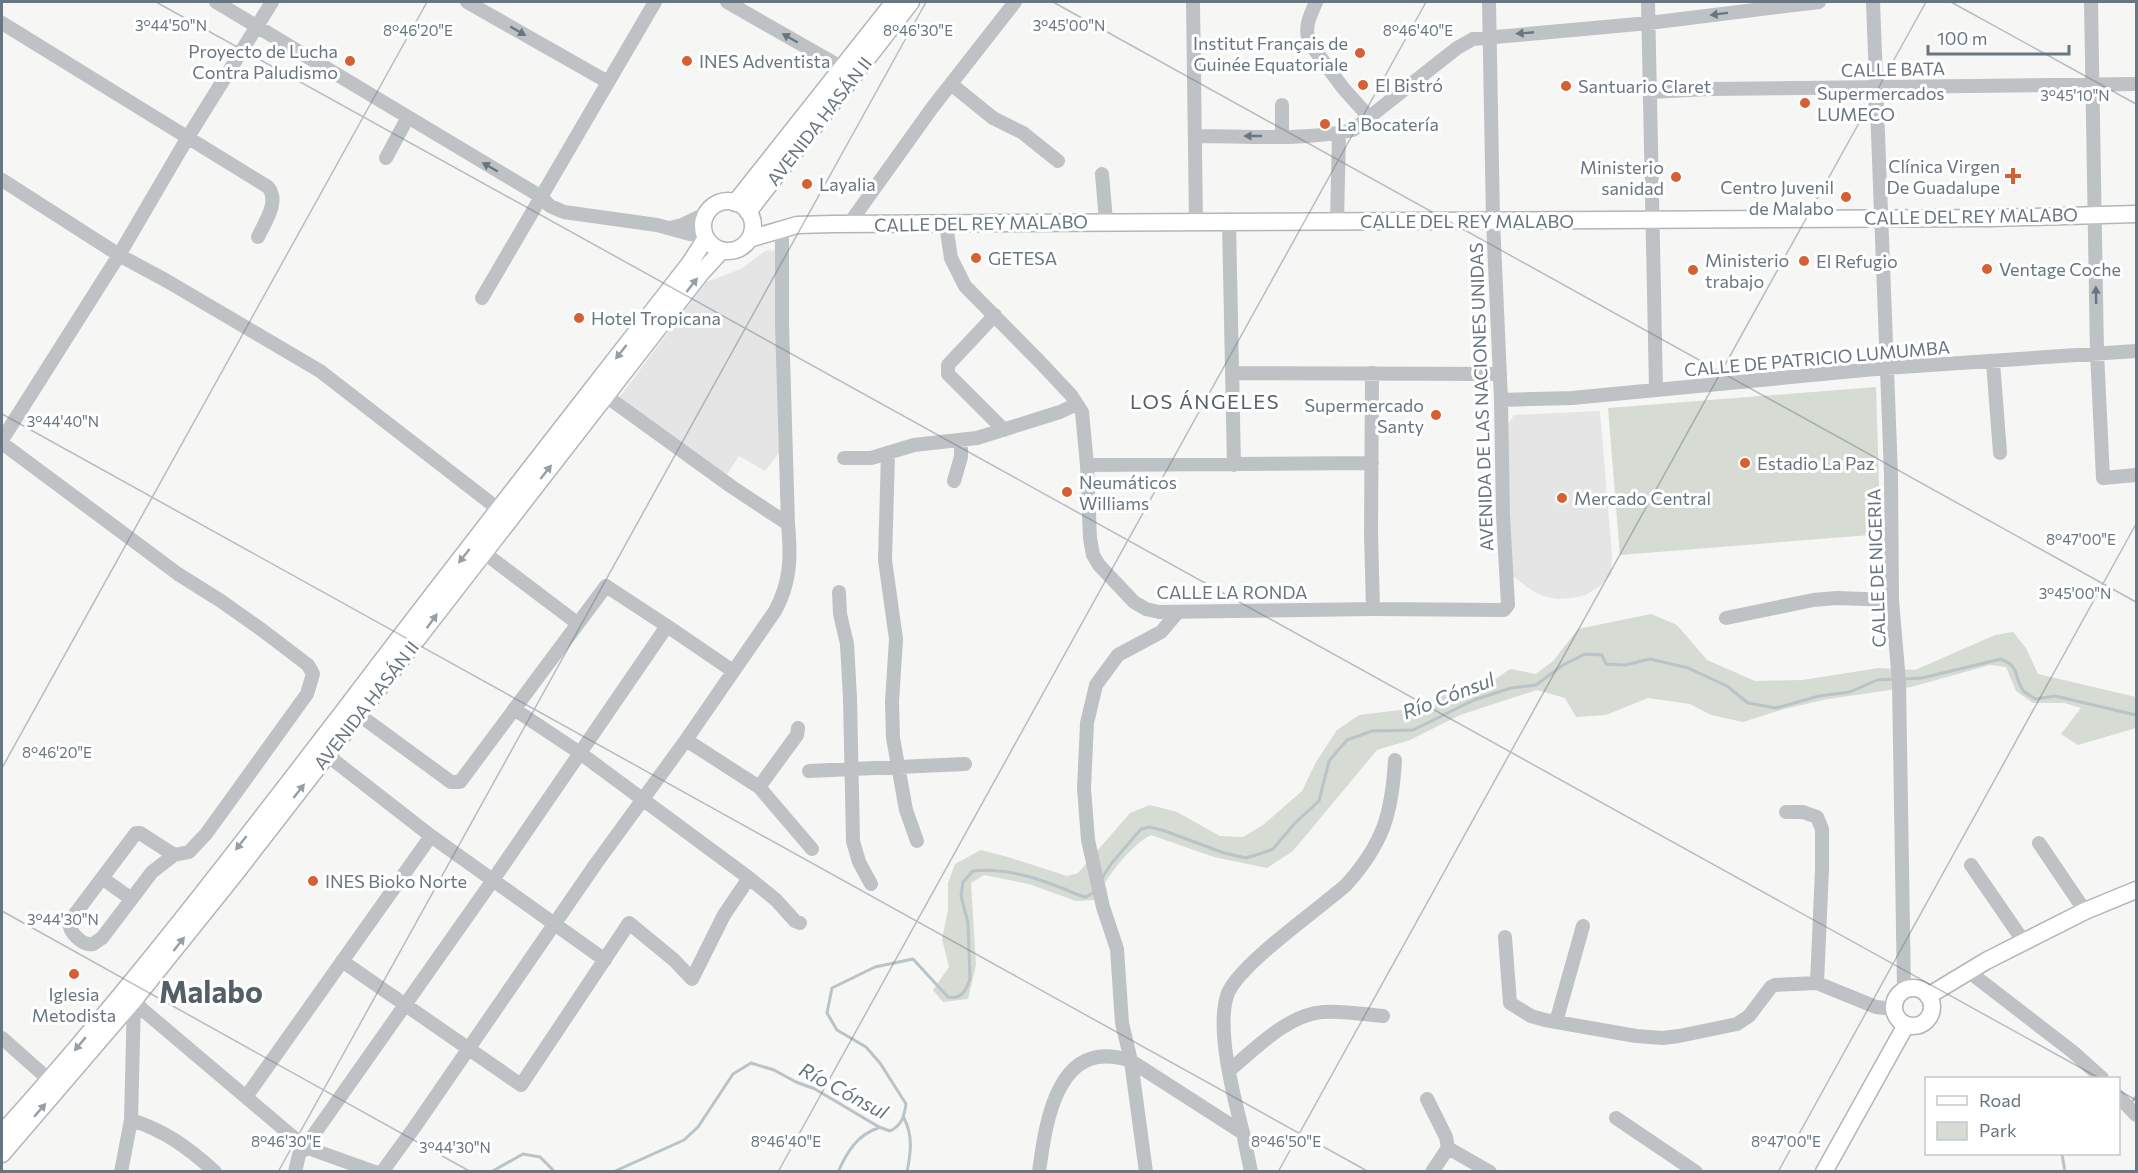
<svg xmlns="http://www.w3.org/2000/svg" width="2138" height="1173" viewBox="0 0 2138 1173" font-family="Commissioner,sans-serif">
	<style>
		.built { fill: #e4e5e4 }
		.green { fill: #d6dbd3 }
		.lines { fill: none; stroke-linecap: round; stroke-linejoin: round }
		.stream { stroke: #b9c3c8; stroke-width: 3 }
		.major-casing { stroke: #b2b6b9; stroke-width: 19 }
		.minor { stroke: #bec2c5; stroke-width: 14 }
		.major { stroke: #fff; stroke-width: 16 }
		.oneway { fill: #687682 }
		.oneway2 { fill: #959fa8 }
		.ticks { fill: none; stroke: #687682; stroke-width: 1.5; stroke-opacity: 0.45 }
		.poi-dot { fill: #d65f34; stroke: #fff; stroke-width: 2 }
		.labels { text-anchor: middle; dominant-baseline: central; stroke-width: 6; stroke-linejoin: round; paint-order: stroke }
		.poi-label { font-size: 18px; fill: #687682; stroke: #fff; text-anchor: start }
		.street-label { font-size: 18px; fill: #687682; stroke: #fff }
		.neighbourhood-label { font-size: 20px; letter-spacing: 1.5px; fill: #555f68; stroke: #fff }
		.water-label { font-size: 20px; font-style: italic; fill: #63777f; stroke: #fff }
		.town-label { font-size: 30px; font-weight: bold; fill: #555f68; stroke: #fff }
		.ticks-label { font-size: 15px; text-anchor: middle; fill: #687682; stroke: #fff; stroke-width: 6; stroke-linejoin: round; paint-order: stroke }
	</style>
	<rect width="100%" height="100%" fill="#f6f6f4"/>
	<path class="built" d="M777,250l7,197 -19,24 -26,-15 -13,20 -108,-77 88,-117 35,-13 24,-18z
		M1600,411l12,144 -1,19 -11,12 -14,9 -14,3 -15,1 -14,-3 -12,-6 -21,-16 -3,-148 7,-11z"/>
	<path class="green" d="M1876,387l4,130 -11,1 1,17 -250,20 -12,-147z
		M1651,614l26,11 30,35 48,21 47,-1 77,-12 36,2 80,-35 18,-3 13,16 12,26 98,23v31l-58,17 -17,-11 20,-26 -17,-5h-31l-17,-12 -10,-24 -16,-2 -79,22 -83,12 -44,10 -41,13 -32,-7 -21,-11 -42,-6 -42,17 -30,2 -11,-19 -28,-8 -77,25 -50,25 -33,10 -84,101 -26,17 -53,-11 -63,-22c-24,13 -43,42 -57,65l-18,1 -47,-17 -45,-9 -13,8 5,82 -8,34 -25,3 -10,-12 16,-23 -7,-28 6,-29v-27l7,-19 26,-14 27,7 59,19 11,-3 52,-60 20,-8 27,7 43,24 23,1 20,-12 39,-34 14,-29 21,-32 22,-15 57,-7 51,-24 30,-6 13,-9 26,5 17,-13 25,-32z"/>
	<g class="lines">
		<path class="stream" d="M1903,679l19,-1 79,-19c20,8 12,17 22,31 2,4 9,6 12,9l20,-3 81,19
			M1102,878l9,-14 30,-35 9,-2 15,4 59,22 22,5 13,-4 14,-5 22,-26 24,-22 10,-40 18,-21 25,-9 41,-1 61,-30 37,-12 25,-3 27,-20 22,-11 17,1 4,9 19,1 25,-6 38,9 39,18 21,17 28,5 43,-12 31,-4 27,-12 17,-1
			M2130,1104l6,-7
			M904,1118c9,18 7,34 3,54
			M2062,1154l3,18
			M491,1172l32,-18 17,3 15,15
			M613,1172l71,-32 14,-13 35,-53 18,-11 23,7 22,12 19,7 64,38 11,4c12,-6 14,-14 16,-27l-26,-41 -14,-16 -29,-17 -10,-17 5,-25 43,-21 38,-8 35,38c13,3 18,-6 22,-18l-2,-56 -7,-27 2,-14 10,-11c29,-3 59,5 86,16 9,3 17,8 27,10l8,-5
			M838,1172c9,-20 19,-37 40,-44"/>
		<g class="major-casing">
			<path id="major" d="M703 226a25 25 0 1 1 50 0a25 25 0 1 1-50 0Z
				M735,203l159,-201
				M748,212l163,-210
				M749,239l48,-14 36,-1 1159,-6 144,-4
				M1894 1007a19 19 0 1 1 38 0a19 19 0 1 1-38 0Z
				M1928,996l58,-35 99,-50 51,-21
				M2,1133c123,-136 235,-283 347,-429 112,-148 227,-294 341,-441l16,-25
				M2,1154l132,-154 101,-126 466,-601 21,-23
				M1824,1172l82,-147"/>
		</g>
		<path class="minor" d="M216,2l324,194 10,10 14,6 93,13 33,9 15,1
			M467,2l141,80
			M727,2l114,65
			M1193,2l3,221
			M1316,2c-6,14 -12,25 -7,40l34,46 27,30
			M1648,2l8,387
			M1873,2l18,473 1,125 7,82 5,308
			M2091,2l6,351 6,125 33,-3
			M2,23l266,164c12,14 -3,35 -10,50
			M951,84l42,34 30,15 35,28
			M1650,92l59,-3 427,-5
			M1282,105v31
			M1195,136c50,0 110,5 158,-6l104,-82 16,-9 176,-16 170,-21
			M386,158l22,-41
			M1102,174l4,47
			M2,180l117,75 48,26 153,90 186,144
			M1229,222l5,243
			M1337,222l2,-89
			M849,224l83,-116 83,-106
			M946,225l5,33 14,28 75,76 31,33 11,17 5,53 3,73 3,17 6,10 35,37 12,7 13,3 214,-3 131,1 4,-5 -5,-90 -2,-115 -8,-180 -4,-218
			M670,228l12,-3 25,-12
			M482,298l173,-296
			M995,315l-47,50v9l56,56
			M1993,362l7,91
			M1233,373l267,1
			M1372,373l-1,161 2,75
			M606,396l126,91 56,37
			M1501,400l71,-2 314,-30 250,-17
			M2,440l117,-185 69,-118 84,-135
			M2,443l176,131 43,27 41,29 46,35 5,9 -6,20 -101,140 -17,18 -15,3 -22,17 -50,66c-2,1 -7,5 -9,6 -11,2 -24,-12 -24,-22l67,-89h4l34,22
			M888,454l-3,106 11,79 -4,63 1,36 13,72 11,31
			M844,458h27l43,-13 63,-7 83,-26 17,-8
			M1087,465l285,-2
			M954,481l7,-24v-16
			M483,552l94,71
			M839,592l1,22 7,30 3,54 3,143 6,21 12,22
			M1726,618l87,-18 24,-2 55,2
			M351,709l100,73h9l146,-196 61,40
			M514,709l66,44 169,125 27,22 19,21 5,2
			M686,740l73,47 53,62
			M327,755l104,81 174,124
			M809,771l156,-7
			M759,787l38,-52 1,-7
			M1786,812h17l14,5 5,12v40l-5,114
			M2039,843l46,68
			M1971,865l53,77
			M102,878l28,20
			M1505,937l5,66 21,13 14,4 91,16 27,2 16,-2 58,-12 12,-8 22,-29 4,-2 42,-2 59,24 18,2
			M342,961l179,124 108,-162 45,37 18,19 32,-64 25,-37
			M1968,971l105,81 29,26
			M127,993l16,17 162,137 70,25
			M1556,1022l27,-96
			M2,1038l53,47
			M1229,1071c24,-21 60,-57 94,-59 19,-1 40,2 60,4
			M2118,1096l18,19
			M246,1097l185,-261
			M1427,1099l19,38 2,11 -16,24
			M1616,1118l80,54
			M131,1120c33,10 58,28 84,52
			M1243,1133c-9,-35 -28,-107 -15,-140 13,-30 91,-84 118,-108 37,-41 46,-71 49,-125
			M1448,1148l42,24
			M121,1172l10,-52 3,-120
			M295,1172l4,-17 6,-8 188,-267 174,-254 66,45
			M382,1172l32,-44 181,-263 91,-125 89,-129c16,-29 16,-55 13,-87l-6,-201v-93
			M1039,1172c7,-53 19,-136 92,-111l112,72 8,39
			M1146,1172l-15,-111 -9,-38 -5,-74 -14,-42 -15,-67 -4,-52 3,-65 9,-38 22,-30 43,-23 17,-20"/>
		<use href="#major" class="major"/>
	</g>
	<defs><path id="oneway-solid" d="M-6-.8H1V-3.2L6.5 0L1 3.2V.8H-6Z" transform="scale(1.5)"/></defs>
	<g class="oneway">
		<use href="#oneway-solid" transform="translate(1719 14) rotate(173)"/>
		<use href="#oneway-solid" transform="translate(518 31) rotate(30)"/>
		<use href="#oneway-solid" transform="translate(1525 33) rotate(175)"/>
		<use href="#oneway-solid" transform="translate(790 38) rotate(-150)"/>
		<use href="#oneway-solid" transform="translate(1253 136) rotate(180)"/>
		<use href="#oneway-solid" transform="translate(490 167) rotate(-150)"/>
		<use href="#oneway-solid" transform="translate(2096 295) rotate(-91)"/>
	</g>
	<g class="oneway2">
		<use href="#oneway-solid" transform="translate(692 285) rotate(-52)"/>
		<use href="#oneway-solid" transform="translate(621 352) rotate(128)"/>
		<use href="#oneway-solid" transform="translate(546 472) rotate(-52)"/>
		<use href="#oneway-solid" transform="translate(464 556) rotate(128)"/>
		<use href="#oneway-solid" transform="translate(432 621) rotate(-54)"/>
		<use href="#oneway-solid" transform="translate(299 791) rotate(-52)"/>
		<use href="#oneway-solid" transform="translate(241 843) rotate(128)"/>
		<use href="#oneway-solid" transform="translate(179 944) rotate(-52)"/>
		<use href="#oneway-solid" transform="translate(80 1044) rotate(130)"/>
		<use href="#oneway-solid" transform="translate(40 1110) rotate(-49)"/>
	</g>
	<path class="ticks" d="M156,2l1943,1076M1053,2l1083,600M1951,2l185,102M2,414l1367,758M2,768l425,-766M2,911l469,261M2118,1090l18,10M278,1172l648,-1170M778,1172l648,-1170M1278,1172l648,-1170M1778,1172l358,-648"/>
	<g class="poi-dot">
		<circle cx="1360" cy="53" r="6"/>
		<circle cx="350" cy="61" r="6"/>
		<circle cx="687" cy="61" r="6"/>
		<circle cx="1363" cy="85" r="6"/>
		<circle cx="1566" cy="86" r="6"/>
		<circle cx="1805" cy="103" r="6"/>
		<circle cx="1325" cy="124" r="6"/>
		<path d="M2010 167h6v6h6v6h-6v6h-6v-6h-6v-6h6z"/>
		<circle cx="1676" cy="177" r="6"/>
		<circle cx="807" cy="184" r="6"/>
		<circle cx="1846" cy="197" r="6"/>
		<circle cx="976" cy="258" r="6"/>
		<circle cx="1804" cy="261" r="6"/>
		<circle cx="1987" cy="269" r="6"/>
		<circle cx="1693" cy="270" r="6"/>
		<circle cx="579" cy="318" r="6"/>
		<circle cx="1436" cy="415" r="6"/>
		<circle cx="1745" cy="463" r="6"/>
		<circle cx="1067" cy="492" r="6"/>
		<circle cx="1562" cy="498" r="6"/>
		<circle cx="313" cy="881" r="6"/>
		<circle cx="74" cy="974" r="6"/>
	</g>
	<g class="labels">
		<g class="poi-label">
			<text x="1348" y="43" text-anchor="end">Institut Français de<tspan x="1348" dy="21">Guinée Equatoriale</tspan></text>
			<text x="338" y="51" text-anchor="end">Proyecto de Lucha<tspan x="338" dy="21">Contra Paludismo</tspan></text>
			<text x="699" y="61">INES Adventista</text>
			<text x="1375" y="85">El Bistró</text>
			<text x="1578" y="86">Santuario Claret</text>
			<text x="1817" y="93">Supermercados<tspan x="1817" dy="21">LUMECO</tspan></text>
			<text x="1337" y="124">La Bocatería</text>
			<text x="2000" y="166" text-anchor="end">Clínica Virgen<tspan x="2000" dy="21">De Guadalupe</tspan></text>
			<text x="1664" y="167" text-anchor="end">Ministerio<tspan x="1664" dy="21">sanidad</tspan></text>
			<text x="819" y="184">Layalia</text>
			<text x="1834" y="187" text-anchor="end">Centro Juvenil<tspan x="1834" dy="21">de Malabo</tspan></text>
			<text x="988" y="258">GETESA</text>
			<text x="1705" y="260">Ministerio<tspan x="1705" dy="21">trabajo</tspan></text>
			<text x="1816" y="261">El Refugio</text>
			<text x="1999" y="269">Ventage Coche</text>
			<text x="591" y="318">Hotel Tropicana</text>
			<text x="1424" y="405" text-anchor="end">Supermercado<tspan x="1424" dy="21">Santy</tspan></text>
			<text x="1757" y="463">Estadio La Paz</text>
			<text x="1079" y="482">Neumáticos<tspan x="1079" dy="21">Williams</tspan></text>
			<text x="1574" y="498">Mercado Central</text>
			<text x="325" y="881">INES Bioko Norte</text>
			<text x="74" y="994" text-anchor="middle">Iglesia<tspan x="74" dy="21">Metodista</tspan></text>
		</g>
		<g class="street-label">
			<text transform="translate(1893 69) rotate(-1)">CALLE BATA</text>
			<text transform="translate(819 121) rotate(-52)">AVENIDA HASÁN II</text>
			<text transform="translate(1971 216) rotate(-1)">CALLE DEL REY MALABO</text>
			<text x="1467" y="221">CALLE DEL REY MALABO</text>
			<text transform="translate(981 223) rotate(-1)">CALLE DEL REY MALABO</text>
			<text transform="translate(1817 358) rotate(-5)">CALLE DE PATRICIO LUMUMBA</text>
			<text transform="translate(1481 397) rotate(-92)">AVENIDA DE LAS NACIONES UNIDAS</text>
			<text transform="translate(1876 568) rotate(-92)">CALLE DE NIGERIA</text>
			<text x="1232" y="592">CALLE LA RONDA</text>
			<text transform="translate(366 705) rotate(-52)">AVENIDA HASÁN II</text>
		</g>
		<g class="neighbourhood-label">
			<text x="1205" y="401">LOS ÁNGELES</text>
		</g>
		<g class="water-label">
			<text transform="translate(1448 695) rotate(-21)">Río Cónsul</text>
			<text transform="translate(844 1090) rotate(28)">Río Cónsul</text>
		</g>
		<g class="town-label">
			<text x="211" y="990">Malabo</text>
		</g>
	</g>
	<g class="ticks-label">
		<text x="171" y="31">3°44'50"N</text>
		<text x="1069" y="31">3°45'00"N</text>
		<text x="418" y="36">8°46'20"E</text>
		<text x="918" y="36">8°46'30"E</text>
		<text x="1418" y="36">8°46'40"E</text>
		<text x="2075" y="101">3°45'10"N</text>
		<text x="63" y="427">3°44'40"N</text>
		<text x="2081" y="545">8°47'00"E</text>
		<text x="2075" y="599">3°45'00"N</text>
		<text x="57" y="758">8°46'20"E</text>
		<text x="63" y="925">3°44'30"N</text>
		<text x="286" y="1147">8°46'30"E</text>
		<text x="786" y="1147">8°46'40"E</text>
		<text x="1286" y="1147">8°46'50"E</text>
		<text x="1786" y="1147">8°47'00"E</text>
		<text x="455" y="1153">3°44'30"N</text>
	</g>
	<rect width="2138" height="1173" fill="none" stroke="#687682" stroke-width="6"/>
	<rect x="1925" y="1077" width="195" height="78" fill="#ffffff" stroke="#c3c8cd" stroke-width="1.5"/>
	<rect x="1937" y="1096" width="30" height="9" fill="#ffffff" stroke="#c3c8cd" stroke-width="1.5"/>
	<text x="1979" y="1107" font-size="18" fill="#687682">Road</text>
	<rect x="1937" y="1122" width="30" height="18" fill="#d6dbd3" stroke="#c3c8cd" stroke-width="1.5"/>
	<text x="1979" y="1137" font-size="18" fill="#687682">Park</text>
	<path d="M1928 45v9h141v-9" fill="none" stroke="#687682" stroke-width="3"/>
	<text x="1937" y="45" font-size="18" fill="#687682" stroke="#ffffff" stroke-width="4.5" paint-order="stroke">100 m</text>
</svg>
